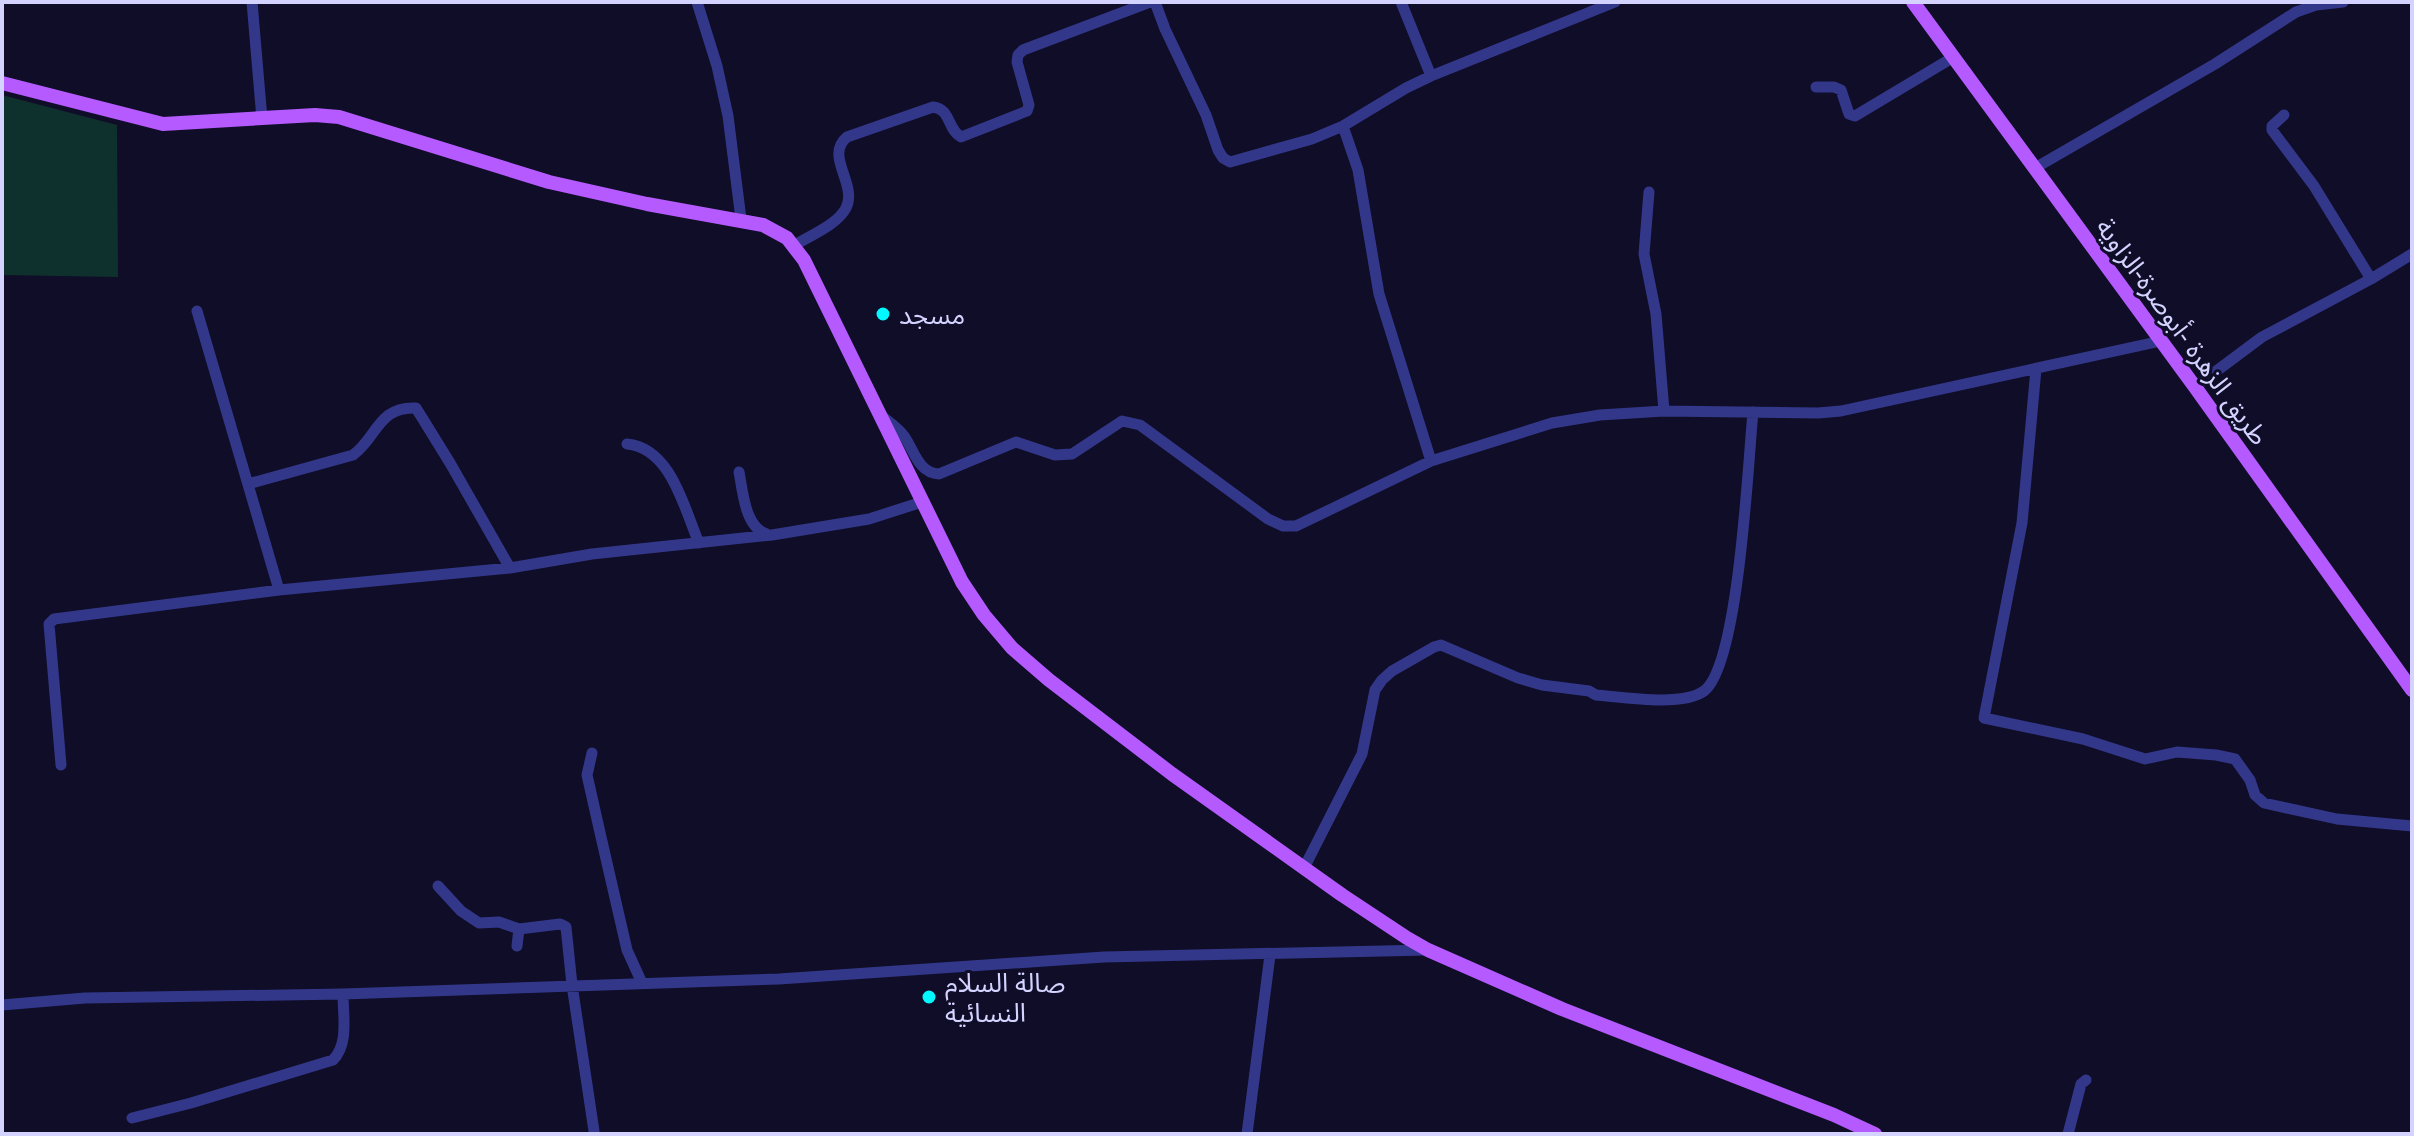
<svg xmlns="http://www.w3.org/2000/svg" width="2414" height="1136" viewBox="0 0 2414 1136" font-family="'Noto Sans','Noto Sans Arabic',sans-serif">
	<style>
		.green { fill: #0f312d }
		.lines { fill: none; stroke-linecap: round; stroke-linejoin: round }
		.minor { stroke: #33378a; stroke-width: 11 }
		.major { stroke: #b45aff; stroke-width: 14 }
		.poi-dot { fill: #00f8fe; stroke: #0f0d27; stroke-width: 3 }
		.labels { text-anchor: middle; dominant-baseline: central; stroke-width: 6; stroke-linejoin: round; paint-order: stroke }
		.poi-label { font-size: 26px; fill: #d4d3ff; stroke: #0f0d27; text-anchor: start }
		.street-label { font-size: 26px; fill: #d4d3ff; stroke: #0f0d27 }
	</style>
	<rect width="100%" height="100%" fill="#0f0d27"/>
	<path class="green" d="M2,95l115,30 1,152 -116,-2z"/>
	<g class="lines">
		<path class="minor" d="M252,2l10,117
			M697,2l20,64 11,50 13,103
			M1155,2l10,27 41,86 12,35 5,8 7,4 82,-23 31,-13 63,-38 25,-12 184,-74
			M1401,2l30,74
			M1816,87h18l7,3 8,24 6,2 97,-58
			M2284,115l-12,11v4l42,56 57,93
			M1343,126l15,44 21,124 52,167
			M2035,168l180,-104 81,-52 20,-7 27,-3
			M1649,192l-5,62 12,60 8,97
			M795,245c16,-10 42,-20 51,-37 12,-24 -22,-52 1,-71l86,-30c18,2 14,22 28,30l61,-24 5,-2 2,-6 -12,-43 1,-7 5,-5 127,-48
			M197,311l82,279
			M2036,369l-14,154 -38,195 99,21 62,20 32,-7 39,3 19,4 15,21 5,15 9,8 73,16 75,7
			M2195,387l67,-50 109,-58 41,-25
			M883,417c7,6 15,11 21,19 10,14 14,37 35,38l77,-32 39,13 17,-1 50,-33 18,4 128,94 15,7h13l135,-65 121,-38 48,-8 64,-4 154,2 23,-2 320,-70
			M627,444c44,4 57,64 72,99
			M739,472c4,20 6,56 28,62
			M248,484l105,-29c24,-17 25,-49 63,-47l34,55 60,105
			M592,753l-5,22 14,62 26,113 15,33
			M61,765l-12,-141 5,-5 225,-29 231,-22 82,-14 180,-19 97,-16 53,-17
			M1304,868l58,-114 13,-64 7,-10 10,-9 42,-24 7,-2 77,33 24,7 47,6 7,4c26,2 86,12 108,-4 35,-26 44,-229 49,-279
			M438,886l23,25 18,12 20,-1 20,7
			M517,946l2,-17 41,-5 6,3 6,58 22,146
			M2,1005l83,-7 258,-4 436,-15 325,-22 324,-7
			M132,1118l59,-15 142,-43c16,-16 10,-44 10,-66
			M1247,1134l23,-179
			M2068,1134l13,-50 5,-4"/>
		<path class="major" d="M1913,2l282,385 217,303
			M2,83l161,41 152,-9 24,2 210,65 98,22 116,21 24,13 17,22 158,322 22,33 28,33 37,32 123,94 170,121 65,43 21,12 134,59 272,106 41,19"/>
	</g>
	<g class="poi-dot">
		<circle cx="883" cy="314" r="8"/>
		<circle cx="929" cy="997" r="8"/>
	</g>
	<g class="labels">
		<g class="poi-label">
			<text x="899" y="314">مسجد</text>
			<text x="945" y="982">صالة السلام<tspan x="945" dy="30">النسائية</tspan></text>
		</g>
		<g class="street-label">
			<text transform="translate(2183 331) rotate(54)">طريق الزهرة -أبوصرة-الزاوية</text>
		</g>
	</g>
	<rect width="2414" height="1136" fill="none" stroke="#d4d3ff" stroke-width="8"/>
</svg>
